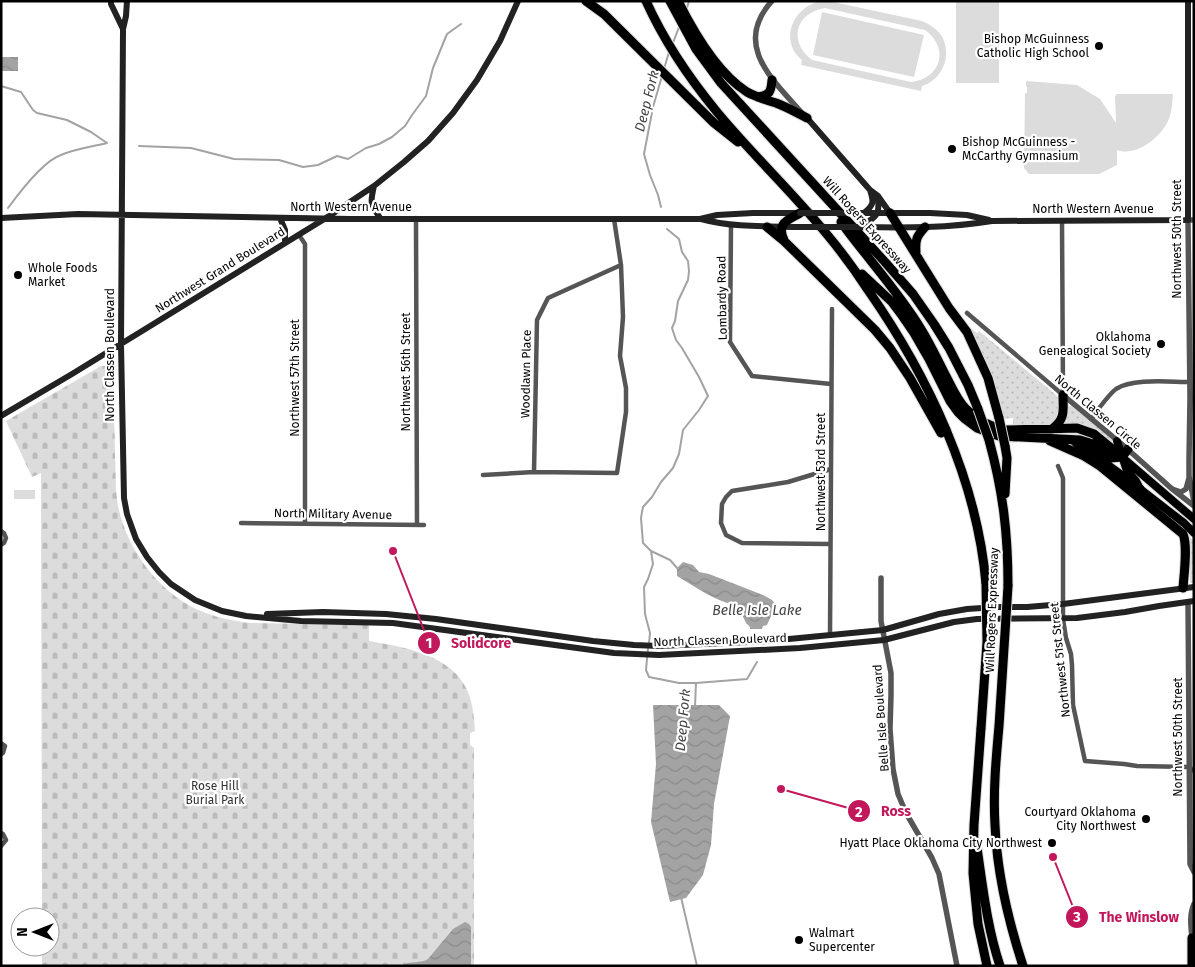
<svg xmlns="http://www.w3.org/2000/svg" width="1195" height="967" viewBox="0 0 1195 967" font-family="'Fira Sans',sans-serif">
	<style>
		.grass { fill: url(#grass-dots) }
		.cemetery { fill: url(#cemetery-stones) }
		.garden { fill: #dcdcdc; fill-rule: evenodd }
		.water { fill: url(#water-waves) }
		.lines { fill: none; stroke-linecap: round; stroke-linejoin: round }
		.stream { stroke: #a3a3a3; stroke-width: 2 }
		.trunk-casing { stroke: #dbdbdb; stroke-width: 10 }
		.motorway-casing { stroke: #dbdbdb; stroke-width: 11 }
		.minor { stroke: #555; stroke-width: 4.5 }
		.tertiary { stroke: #555; stroke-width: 5.5 }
		.secondary { stroke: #222; stroke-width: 6 }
		.trunk { stroke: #000; stroke-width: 8 }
		.motorway { stroke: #000; stroke-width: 9 }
		.motorway-bridge-casing { stroke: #dbdbdb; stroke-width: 11; stroke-linecap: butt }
		.secondary-bridge { stroke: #222; stroke-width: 6 }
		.motorway-bridge { stroke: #000; stroke-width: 9 }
		.poi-dot { fill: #000; stroke: #fff; stroke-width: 2 }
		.labels { text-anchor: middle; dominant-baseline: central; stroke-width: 4.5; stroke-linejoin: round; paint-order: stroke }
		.poi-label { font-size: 12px; fill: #000; stroke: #fff; text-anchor: end }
		.street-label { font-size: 12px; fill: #000; stroke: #fff }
		.park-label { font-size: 12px; fill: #333; stroke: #fff }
		.water-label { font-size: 14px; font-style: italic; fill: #444; stroke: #fff }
		.leader { fill: none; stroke: #c2185b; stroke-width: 2 }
		.callout-dot { fill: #c2185b; stroke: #fff; stroke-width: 2 }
		.mark-label { font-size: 15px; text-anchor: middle; font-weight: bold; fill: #fff }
		.callout-label { font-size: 14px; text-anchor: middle; font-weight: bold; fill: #c2185b; stroke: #fff; stroke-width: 4.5; stroke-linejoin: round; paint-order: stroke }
	</style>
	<defs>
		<pattern id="grass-dots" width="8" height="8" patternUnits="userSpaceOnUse" patternTransform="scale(1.25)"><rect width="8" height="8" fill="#dcdcdc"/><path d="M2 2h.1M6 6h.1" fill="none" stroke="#bbb" stroke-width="1.8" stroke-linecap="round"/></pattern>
		<pattern id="cemetery-stones" width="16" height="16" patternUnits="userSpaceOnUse" patternTransform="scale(1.25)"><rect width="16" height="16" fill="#dcdcdc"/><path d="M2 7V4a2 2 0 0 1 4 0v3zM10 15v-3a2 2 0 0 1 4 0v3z" fill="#bbb"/></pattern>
		<pattern id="water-waves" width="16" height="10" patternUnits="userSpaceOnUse" patternTransform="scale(1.25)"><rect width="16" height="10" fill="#a3a3a3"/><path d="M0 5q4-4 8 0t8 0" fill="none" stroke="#8b8b8b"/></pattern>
	</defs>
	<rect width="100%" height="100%" fill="#fff"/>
	<path class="grass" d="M964,323l13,10 2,-2 76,63c8,10 4,21 -2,30l-40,2v-8l-10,1z
		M1071,405l43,36 3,6 -17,-14 -8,-4 -28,-4 -2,-1 5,-9 1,-8z
		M1189,536l5,5v41l-3,1 -1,-1v-39l-2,-6z"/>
	<path class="cemetery" d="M101,366h8l4,7c0,28 2,56 2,84 1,16 0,33 3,49 9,43 39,84 78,103 18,8 36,12 55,14l118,2v16c35,6 84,14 99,51 5,13 6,25 7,39l-5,2v12l4,3v218h-432v-19h8v-30h-8l-1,-444 -9,4 -26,-56z"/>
	<path class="garden" d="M824,1l9,1 89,19c7,3 15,8 19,14 12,18 2,45 -19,51l-1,5 -120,-26 1,-5c-25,-20 -7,-57 22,-59zM825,8l100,22c25,18 16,49 -14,52l-99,-22c-24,-18 -17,-47 13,-52z
		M956,1h43v82h-43z
		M822,12l102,23 -10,42 -101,-22z
		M1026,81l51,4 23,14 16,24 -1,-27 2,-2h56c-1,9 -1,19 -5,27 -8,17 -32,36 -51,29v15l-18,9h-70l-5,-6 1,-75h2v-6l-1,-1z
		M14,490h21v9h-21z"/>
	<path class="water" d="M1,57h17v14h-17z
		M683,562l10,3 6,7 10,2 54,21 9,5 5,6v5l-6,5 -4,9 -4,1 -1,3h-12v-2l-4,-4 -8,-17c-23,-5 -41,-18 -61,-30v-8z
		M653,705h66l11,11 -16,88 -3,41 -8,30 -17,23 -16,4 -19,-80 5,-58z
		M465,922l4,2 2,3v39h-70c9,-6 20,-2 27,-7l25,-30z"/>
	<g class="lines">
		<path class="stream" d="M686,11l3,-10
			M673,43l6,-16
			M664,69l5,-17
			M1,86l20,6 12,18 4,3 30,7 24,12 16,11
			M139,146l52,2 43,11 45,1 24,7 15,-2 19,-9 11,3 18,-11 13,-4 13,-7 13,-11 7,-11 14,-19 7,-28 14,-34 14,-10
			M661,207l-3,-12 -8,-20 -6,-21 9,-47 9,-31
			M8,208c11,-15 35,-47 53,-53 14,-6 30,-8 46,-12
			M651,551l19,9 8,9
			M649,643l1,-10 -5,-19 -1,-27 4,-8 5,-15 -2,-13 -8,-8 -2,-25 1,-6 1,-5 9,-10 9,-15 12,-14 6,-14 4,-24 16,-20 9,-14 -9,-19 -17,-29 -6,-8 -4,-12 3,-7 3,-20 10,-21 1,-9 -1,-10 -6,-9 -3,-13 -12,-10
			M648,648l-2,22 3,7 30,6h17l-1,23
			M696,683l51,-4 10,-17
			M681,897l16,69"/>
		<g class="trunk-casing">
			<path id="trunk" d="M1117,441l10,30 9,10 4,8 44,34 10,10
				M1123,458l71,61"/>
		</g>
		<g class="motorway-casing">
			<path id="motorway" d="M586,1l18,13 110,109 24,19
				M646,1c18,40 43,77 71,111 34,41 74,79 108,120 16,19 30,38 43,58 60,86 109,189 118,294
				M670,1l26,48 25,34 164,179 28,32 21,30 15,24 19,37 10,24
				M678,1c16,32 39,72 69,91 9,5 19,8 29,11 11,4 21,10 31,15
				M758,97c12,-2 13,-5 14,-17
				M890,213l59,95 18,24 21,46 11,40
				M841,222c26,36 57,69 80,107 10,16 18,34 27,51 5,10 10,21 18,29 11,11 24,18 40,21l71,-2 17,6 28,23
				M767,227l17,14 91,89 15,18 20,30 31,55
				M784,240c-8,-17 4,-20 16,-27
				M916,252c-1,-13 1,-16 9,-25
				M862,274l30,28 9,12 13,19 15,26 21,42 8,11 7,7 12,9 22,8 81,4 13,4 17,14 12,-1 6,-8
				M1052,429c14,-11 11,-18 11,-34
				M989,440c14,51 19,93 19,146
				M1050,441l34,15 16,10 83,68c5,12 1,40 0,54
				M1074,441l66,48
				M1005,446l2,12 -2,36
				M981,728l-7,97 -1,48 5,51 9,42
				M977,848c6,40 10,79 23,118
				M1192,966v-28"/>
		</g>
		<path class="minor" d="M416,218l1,307
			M1062,221l1,173
			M731,225l-1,117 22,34 79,8
			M299,235l6,9v280
			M967,313l96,82
			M1091,419c6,-8 18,-25 25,-30 17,-11 53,-7 73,-7
			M1058,466l5,12v141l3,19 5,16 1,11 1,40 12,56 39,3 13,2 52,1 5,4
			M534,472l3,-152 11,-22 73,-33
			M483,475l51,-3 83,1 9,-61v-24l-6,-32 3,-39 -2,-52 -7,-46
			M241,523l183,2
			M1,531l3,2 2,5 -2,5 -3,2
			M830,544l-88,-1 -16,-8 -5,-12 1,-19 4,-7 6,-6 56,-9 43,-13
			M830,635l2,-326
			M1,743l4,3 -2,7 -2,1
			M1,833l2,1 3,6 -5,6"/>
		<path class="tertiary" d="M772,1c-40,44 1,79 30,112
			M1194,220h-6l2,178 -1,61v17l5,26
			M1063,395l61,51 47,42 23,18
			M1175,490l6,2 5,-3 3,-11
			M881,578v43l10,52v22l-1,34 3,40 5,25 8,19 26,45 7,16 18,92
			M1188,602l2,262 4,8
			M1194,904c-5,11 -3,23 -2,34h2"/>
		<path class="secondary" d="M111,1v3l12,25
			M127,1l-1,15 -3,13 -2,315 3,154 3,16 9,25 11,18 12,15 12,12 24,16 27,11 24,5 55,5 92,2 221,30 45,2 141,-7 84,-8 70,-18 23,-3 100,-1 48,-6 34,-6 35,-5
			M807,118l63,72 8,6 12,17
			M374,186c-4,17 -4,17 6,32
			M854,213h76l37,2 22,5
			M864,213c10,-8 10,-11 6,-23
			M1,218l77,-4 273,5h349l17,-4 36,-2h46
			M280,218l5,12v13
			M701,219c33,9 68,7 102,8
			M861,227c44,1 88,1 131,-6l196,-1v-219
			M861,227c15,-12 19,-9 17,-31
			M1,416l71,-42 254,-156 48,-32 30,-24 24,-21 25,-28 24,-33 23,-39 18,-40
			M267,614l56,-2 63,2 50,5 157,22 41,4 25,1 109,-5 115,-11 56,-16 28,-5 30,-2h30l36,-3 131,-17"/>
		<use href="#trunk" class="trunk"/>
		<use href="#motorway" class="motorway"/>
		<g class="motorway-bridge-casing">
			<path id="motorway-bridge" d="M978,409l11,31
				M999,418l6,28
				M1008,586c-3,47 -6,94 -9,140 -3,33 -6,66 -4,99 2,48 13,95 28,141
				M981,728l6,-86 -1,-58"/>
		</g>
		<path class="secondary-bridge" d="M800,213h54
			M803,227h58"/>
		<use href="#motorway-bridge" class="motorway-bridge"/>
	</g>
	<g class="poi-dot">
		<circle cx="1099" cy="46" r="5"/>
		<circle cx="952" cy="149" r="5"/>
		<circle cx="18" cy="275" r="5"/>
		<circle cx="1161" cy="344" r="5"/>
		<circle cx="1146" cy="819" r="5"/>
		<circle cx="1052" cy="843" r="5"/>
		<circle cx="799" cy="940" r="5"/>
	</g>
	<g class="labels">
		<g class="poi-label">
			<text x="1089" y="39">Bishop McGuinness<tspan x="1089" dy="14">Catholic High School</tspan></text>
			<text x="962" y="142" text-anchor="start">Bishop McGuinness -<tspan x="962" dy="14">McCarthy Gymnasium</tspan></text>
			<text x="28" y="268" text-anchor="start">Whole Foods<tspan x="28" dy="14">Market</tspan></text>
			<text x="1151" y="337">Oklahoma<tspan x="1151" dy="14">Genealogical Society</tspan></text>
			<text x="1136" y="812">Courtyard Oklahoma<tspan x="1136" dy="14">City Northwest</tspan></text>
			<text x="1042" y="843">Hyatt Place Oklahoma City Northwest</text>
			<text x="809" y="933" text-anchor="start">Walmart<tspan x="809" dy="14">Supercenter</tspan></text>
		</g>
		<g class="street-label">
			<text x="351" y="207">North Western Avenue</text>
			<text x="1093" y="209">North Western Avenue</text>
			<text transform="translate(867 225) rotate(48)">Will Rogers Expressway</text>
			<text transform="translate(1177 239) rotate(-90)">Northwest 50th Street</text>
			<text transform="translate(220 270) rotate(-32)">Northwest Grand Boulevard</text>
			<text transform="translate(722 298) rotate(-91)">Lombardy Road</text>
			<text transform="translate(110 355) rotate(-90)">North Classen Boulevard</text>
			<text transform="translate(406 372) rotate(-90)">Northwest 56th Street</text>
			<text transform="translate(526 374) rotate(-89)">Woodlawn Place</text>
			<text transform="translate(295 378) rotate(-90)">Northwest 57th Street</text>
			<text transform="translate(1098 412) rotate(40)">North Classen Circle</text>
			<text transform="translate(821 472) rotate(-90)">Northwest 53rd Street</text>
			<text transform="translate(333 514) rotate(1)">North Military Avenue</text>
			<text transform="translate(992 610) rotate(-88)">Will Rogers Expressway</text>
			<text transform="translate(720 640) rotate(-2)">North Classen Boulevard</text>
			<text transform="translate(1060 660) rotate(-96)">Northwest 51st Street</text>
			<text transform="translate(881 718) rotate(-94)">Belle Isle Boulevard</text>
			<text transform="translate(1178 737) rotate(-90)">Northwest 50th Street</text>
		</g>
		<g class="park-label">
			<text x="215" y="786">Rose Hill<tspan x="215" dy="14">Burial Park</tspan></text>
		</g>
		<g class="water-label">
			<text transform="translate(647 101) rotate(-76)">Deep Fork</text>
			<text x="757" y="610">Belle Isle Lake</text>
			<text transform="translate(683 720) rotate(-85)">Deep Fork</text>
		</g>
	</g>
	<path class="leader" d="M393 551L429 643M781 789L859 811M1053 857L1077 917"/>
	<g class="callout-dot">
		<circle cx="393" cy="551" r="5"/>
		<circle cx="781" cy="789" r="5"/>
		<circle cx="1053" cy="857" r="5"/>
		<circle cx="429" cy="643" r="12"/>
		<circle cx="859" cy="811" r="12"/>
		<circle cx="1077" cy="917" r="12"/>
	</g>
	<g class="mark-label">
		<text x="429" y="648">1</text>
		<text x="859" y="817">2</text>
		<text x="1077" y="922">3</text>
	</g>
	<g class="callout-label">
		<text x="481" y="648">Solidcore</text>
		<text x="896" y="816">Ross</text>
		<text x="1139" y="922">The Winslow</text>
	</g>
	<rect width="1195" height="967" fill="none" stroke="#000000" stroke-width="5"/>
	<g transform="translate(35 932) rotate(270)"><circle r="24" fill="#ffffff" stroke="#999999"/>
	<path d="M0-4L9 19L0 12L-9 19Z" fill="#000000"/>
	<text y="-8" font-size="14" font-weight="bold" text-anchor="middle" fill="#000000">N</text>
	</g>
</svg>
